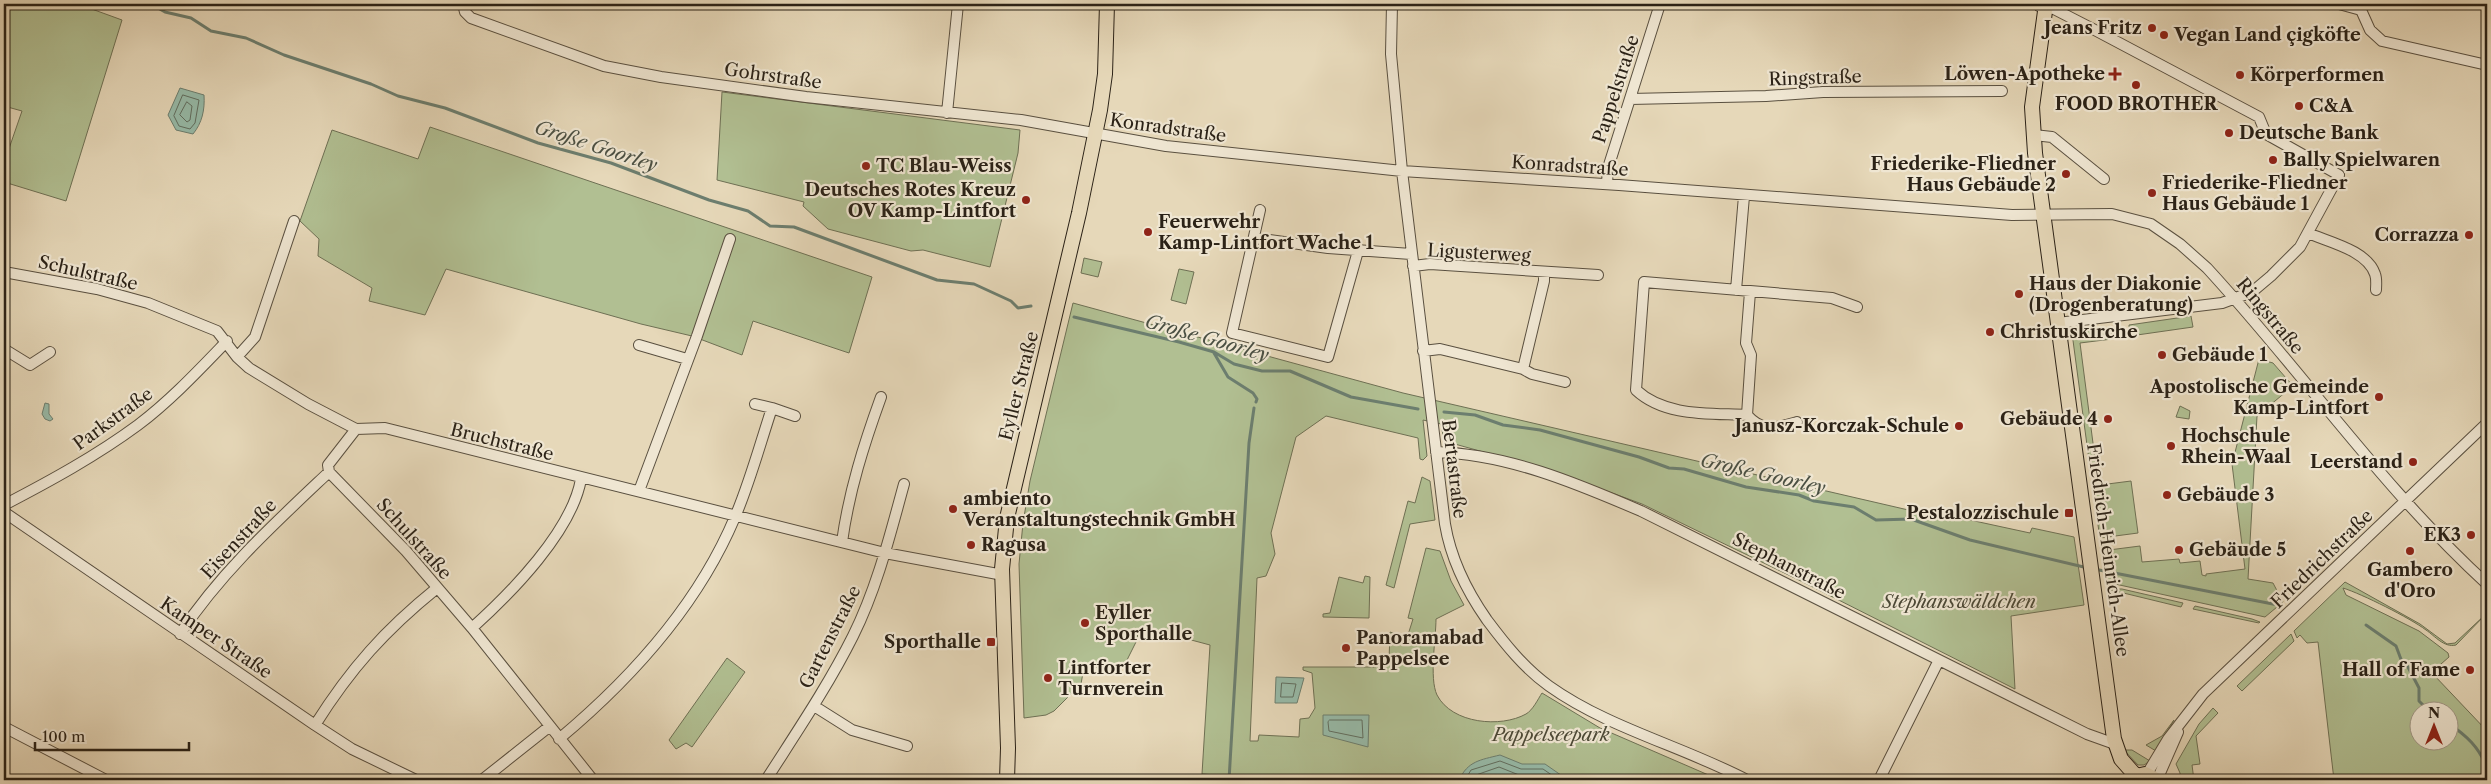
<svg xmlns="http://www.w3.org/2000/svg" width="2491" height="784" viewBox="0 0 2491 784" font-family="'Libre Caslon Text',serif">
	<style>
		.green { fill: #b1bf92; stroke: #6e7054; fill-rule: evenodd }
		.water { fill: #97bba9; stroke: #6c7e6f }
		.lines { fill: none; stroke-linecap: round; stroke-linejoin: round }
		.shore { stroke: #616e60; stroke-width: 1 }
		.stream { stroke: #6c7e6f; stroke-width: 3 }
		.minor-casing { stroke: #5a5040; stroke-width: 12 }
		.major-casing { stroke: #2b2217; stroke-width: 16 }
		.minor { stroke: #efe6d2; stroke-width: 10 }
		.major { stroke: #e6d8b9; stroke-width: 14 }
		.poi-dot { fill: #8f2418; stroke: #efe6d2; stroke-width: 2 }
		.labels { text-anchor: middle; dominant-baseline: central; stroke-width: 4.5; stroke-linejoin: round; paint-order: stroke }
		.poi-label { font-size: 18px; font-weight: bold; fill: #2b2217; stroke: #efe6d2; text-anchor: start }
		.street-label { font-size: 18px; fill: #2b2217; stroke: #efe6d2 }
		.park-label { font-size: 18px; font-style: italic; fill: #4c4936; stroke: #efe6d2 }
		.water-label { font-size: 19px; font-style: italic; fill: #4b5043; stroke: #efe6d2 }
	</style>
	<rect width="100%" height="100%" fill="#e6d8b9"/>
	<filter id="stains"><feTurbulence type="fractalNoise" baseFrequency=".004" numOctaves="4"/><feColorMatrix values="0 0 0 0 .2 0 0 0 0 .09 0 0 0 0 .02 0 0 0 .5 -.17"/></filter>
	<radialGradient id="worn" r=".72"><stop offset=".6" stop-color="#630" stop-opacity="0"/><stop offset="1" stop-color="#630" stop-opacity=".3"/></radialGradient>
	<path class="green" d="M4,4h74l44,16 -56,181 -62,-19v-19l18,-52 -18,-5z
		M722,92l298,38 -2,23 -28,114 -67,-17 -12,1 -83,-22 -25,-23 1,-4 -87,-22z
		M430,127l442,150 -23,76 -96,-32 -11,34 -50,-19 -51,-12 -195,-55 -21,46 -56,-14 3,-13 -54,-32 1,-17 -19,-18 32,-91 86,29z
		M1084,258l18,4 -4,15 -17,-4z
		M1179,269l15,3 -8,32 -15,-4z
		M1073,303l330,90 514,119 2,-3 111,24 2,-5 42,9 10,68 -73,11 4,73 -212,-107 -161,-78 -87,-32 -111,-31 -3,-17 -18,-4 4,36 -4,4 -3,-1 -2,-21 -92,-22 -30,21 -25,96 4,21 -9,22 -9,2 -7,163h8l1,-6 40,2 1,-18 9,-1 6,-10 -3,-35 -9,-3v-3h73v-5l13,-2 1,-28 8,3 -2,4 4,1 2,-4 5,2 6,-19 -5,-1 18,-70 14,3 11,30 13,24 -28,14c0,19 -7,59 1,76 15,29 64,33 89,19 7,-4 12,-15 16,-21l58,35 120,52h-472v-3l-46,-3 8,-129 -30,-8v-3l-42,-5 -1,11 -12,24 -11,4 -30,-1 -3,17 -27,27 -8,4 -22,3 -5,-154 4,-41 7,-42z
		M2191,316l2,11 -63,9 -1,-11z
		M2111,327l1,12 -32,4 17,131 -6,1 -19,-142z
		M2259,359l14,4 20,23 -36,30 -9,163 25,4 10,19 -18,15 -159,-35 -5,-31 39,-5 2,16 37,-3 1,4 20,-2 2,14 4,1v-2l39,-5 -13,-105z
		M2180,406l10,5 -1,8 -13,-2z
		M1422,477l8,4 5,39 -25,4 -16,64 -8,-3 22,-84 7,2z
		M2131,481l7,52 -38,5 -8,-52z
		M1365,576l5,1 -1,41 -46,-1v-3l7,-1 9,-36 24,6z
		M2345,582l75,42 27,20 8,-1 32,-30 -31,32c-12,3 -21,-9 -30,-15 -16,-12 -64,-36 -83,-42l3,7 73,36 29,22 1,4 -16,14v3l54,57v49h-153l-16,-138 -11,1 -7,-8 -3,3 -3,-7zM2418,712h30v30h-30z
		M2107,589h15l61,14 -2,4z
		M2195,606l57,13 8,3 -1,1 -66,-14z
		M2291,634l3,7 -52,50 -5,-5z
		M727,658l18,14 -53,75 -6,-4 -10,6 -7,-9z
		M2213,708l5,5 -22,23 4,28 -8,1 2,15h-13l-1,-7 -4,-9 23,-40z
		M2174,720l-18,31 -10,-6 16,-9z
		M2124,750h8l18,11 -6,4h-6z"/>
	<path class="water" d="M180,88l24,7c1,15 -2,28 -11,39l-17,-4 -8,-15z
		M45,403l4,1v10l4,5 -3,2 -5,-2 -3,-5z
		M1276,677l28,1 -7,25h-22z
		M1323,715h46l-1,32 -45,-12z
		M1500,755l22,9h23l23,16h-109c9,-19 21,-20 41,-25z"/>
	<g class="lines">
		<path class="shore" d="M183,95l16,5 -4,23 -5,6 -11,-3 -5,-10z
			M187,102l5,4 -2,14 -3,2 -7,-7z
			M1282,683l14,1 -3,13h-12z
			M1330,720h32l1,18 -34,-7 -1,-9z
			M1465,780l6,-10 29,-9 21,8h22l16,11
			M1472,780l4,-5 23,-8 20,8 22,1 7,4"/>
		<path class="stream" d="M151,4l14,8 26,6 20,13 35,7 38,17 87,29 27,12 47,12 93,35 73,20 98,37 39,11 22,15 24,1 143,53 37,4 37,17 7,7 13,-2
			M1074,317l105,25 35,10 20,12 28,7h28l61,26 67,12
			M1214,353l14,24 25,16 4,6 -1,3
			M1444,412l31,3 28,10 37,5 99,27 30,11 15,1 62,18 53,8 15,6 40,6 22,13 35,-1 59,21 118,28
			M2094,569l184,36
			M2366,625l30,21 6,16 6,5 11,21v13l11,11
			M2448,723c19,13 31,24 39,45
			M1229,780l20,-337 5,-35"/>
		<g class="minor-casing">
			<path id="minor" d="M463,4l2,8 6,6 133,48 57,11 145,20 215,23 145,26 236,25 217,14 393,30 100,-1 39,10 29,20 27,24c95,103 176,221 280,316
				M1392,4l-1,50 11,117 43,353c6,36 21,66 42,96 18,24 37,48 62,66 59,42 133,60 198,94
				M2339,4l22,6 9,20 12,11 105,24
				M2039,6l15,3 37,19 168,89 7,17 73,41 -39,72 -29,29 -19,16 -30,11 -164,20
				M1630,99l136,-3 57,-4 179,-1
				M947,113l11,-109
				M2034,135l18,2 52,42
				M1607,184l1,-16 52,-164
				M1260,210l-28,123 96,24 30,-106
				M2308,233c20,9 59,17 67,41 2,5 1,12 1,16
				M1255,238l73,10 83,6
				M1413,266l17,-2 168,11
				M4,272l93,17 51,14 69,28 20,26 12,11 59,36 48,25 29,-1 500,125 118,22
				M1736,290l8,-94
				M1750,292l-4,51 5,12 -4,60c16,18 29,13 50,7
				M639,345l48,14
				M4,349l26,16 20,-13
				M1423,351l17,-2 83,20 9,5 33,8
				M237,357l18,-20 39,-116
				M1523,369l21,-88v-8
				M755,404l17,4
				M1747,415c-37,-2 -82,2 -111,-25l8,-108 188,16 25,9
				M356,429l-28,36 1,7 77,79 66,77 121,152
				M1436,452c71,2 140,31 205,59l446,223 28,10
				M639,491l58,-155 33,-97
				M4,505c46,-24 92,-49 134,-80 33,-25 61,-55 89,-84
				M4,512l311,213 37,24 64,31
				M842,542c7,-51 22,-98 39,-145
				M472,628c39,-35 100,-97 109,-149
				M180,634c41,-62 95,-111 149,-162
				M814,706l38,24 55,16
				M315,725c36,-57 70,-95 122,-137
				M4,727l102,53
				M559,739c73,-61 139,-134 176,-222 15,-35 25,-73 37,-109l23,8
				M2147,774l21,-35 35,-45 284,-271
				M482,780l68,-54
				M766,780c30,-47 62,-94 87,-144 24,-48 37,-101 51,-152
				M1879,780l60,-120
				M2157,780l21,-48"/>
		</g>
		<g class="major-casing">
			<path id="major" d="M2046,4l-14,103 3,46 79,586 7,20 15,17
				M1007,780l1,-32 -6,-179 5,-51 72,-305 21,-103 5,-36 2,-70
				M2131,780l5,-4 9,-2 11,6"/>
		</g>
		<use href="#minor" class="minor"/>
		<use href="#major" class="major"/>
	</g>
	<g class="poi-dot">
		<circle cx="2152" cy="28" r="5"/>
		<circle cx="2164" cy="35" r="5"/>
		<path d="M2112.5 66.5h5v5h5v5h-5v5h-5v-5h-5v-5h5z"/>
		<circle cx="2240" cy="75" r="5"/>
		<circle cx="2136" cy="85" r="5"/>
		<circle cx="2299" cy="106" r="5"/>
		<circle cx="2229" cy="133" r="5"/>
		<circle cx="2273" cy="160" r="5"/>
		<circle cx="866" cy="166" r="5"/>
		<circle cx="2066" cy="174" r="5"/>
		<circle cx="2152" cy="193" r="5"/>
		<circle cx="1026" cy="200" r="5"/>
		<circle cx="1148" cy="232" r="5"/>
		<circle cx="2469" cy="235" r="5"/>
		<circle cx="2019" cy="294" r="5"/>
		<circle cx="1990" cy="332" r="5"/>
		<circle cx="2162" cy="355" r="5"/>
		<circle cx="2379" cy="397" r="5"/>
		<circle cx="2108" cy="419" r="5"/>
		<circle cx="1959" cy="426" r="5"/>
		<circle cx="2171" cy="446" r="5"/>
		<circle cx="2413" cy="462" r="5"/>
		<circle cx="2167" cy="495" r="5"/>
		<circle cx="953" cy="509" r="5"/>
		<rect x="2064" y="508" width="10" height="10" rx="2.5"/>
		<circle cx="2471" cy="535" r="5"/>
		<circle cx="971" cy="545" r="5"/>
		<circle cx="2179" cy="550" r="5"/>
		<circle cx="2410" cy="551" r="5"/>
		<circle cx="1085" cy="623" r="5"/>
		<rect x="986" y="637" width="10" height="10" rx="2.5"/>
		<circle cx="1346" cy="648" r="5"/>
		<circle cx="2470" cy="670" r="5"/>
		<circle cx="1048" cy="678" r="5"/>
	</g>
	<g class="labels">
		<g class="poi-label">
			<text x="2142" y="28" text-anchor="end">Jeans Fritz</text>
			<text x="2174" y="35">Vegan Land çigköfte</text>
			<text x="2105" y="74" text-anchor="end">Löwen-Apotheke</text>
			<text x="2250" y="75">Körperformen</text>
			<text x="2136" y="104" text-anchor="middle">FOOD BROTHER</text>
			<text x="2309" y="106">C&amp;A</text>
			<text x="2239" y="133">Deutsche Bank</text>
			<text x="2283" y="160">Bally Spielwaren</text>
			<text x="2056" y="164" text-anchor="end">Friederike-Fliedner<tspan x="2056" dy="21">Haus Gebäude 2</tspan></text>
			<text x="876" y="166">TC Blau-Weiss</text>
			<text x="2162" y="183">Friederike-Fliedner<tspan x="2162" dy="21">Haus Gebäude 1</tspan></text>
			<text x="1016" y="190" text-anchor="end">Deutsches Rotes Kreuz<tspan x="1016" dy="21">OV Kamp-Lintfort</tspan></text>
			<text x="1158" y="222">Feuerwehr<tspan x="1158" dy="21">Kamp-Lintfort Wache 1</tspan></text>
			<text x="2459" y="235" text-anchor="end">Corrazza</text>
			<text x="2029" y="284">Haus der Diakonie<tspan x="2029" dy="21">(Drogenberatung)</tspan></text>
			<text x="2000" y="332">Christuskirche</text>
			<text x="2172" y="355">Gebäude 1</text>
			<text x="2369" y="387" text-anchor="end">Apostolische Gemeinde<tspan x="2369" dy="21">Kamp-Lintfort</tspan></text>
			<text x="2098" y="419" text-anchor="end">Gebäude 4</text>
			<text x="1949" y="426" text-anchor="end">Janusz-Korczak-Schule</text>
			<text x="2181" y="436">Hochschule<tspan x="2181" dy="21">Rhein-Waal</tspan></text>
			<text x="2403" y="462" text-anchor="end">Leerstand</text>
			<text x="2177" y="495">Gebäude 3</text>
			<text x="963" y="499">ambiento<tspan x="963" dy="21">Veranstaltungstechnik GmbH</tspan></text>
			<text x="2059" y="513" text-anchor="end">Pestalozzischule</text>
			<text x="2461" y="535" text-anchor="end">EK3</text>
			<text x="981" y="545">Ragusa</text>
			<text x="2189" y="550">Gebäude 5</text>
			<text x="2410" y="570" text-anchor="middle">Gambero<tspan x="2410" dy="21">d'Oro</tspan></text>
			<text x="1095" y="613">Eyller<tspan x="1095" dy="21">Sporthalle</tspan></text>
			<text x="1356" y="638">Panoramabad<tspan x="1356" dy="21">Pappelsee</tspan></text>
			<text x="981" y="642" text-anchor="end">Sporthalle</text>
			<text x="1058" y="668">Lintforter<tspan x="1058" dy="21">Turnverein</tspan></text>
			<text x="2460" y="670" text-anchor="end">Hall of Fame</text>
		</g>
		<g class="street-label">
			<text transform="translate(773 76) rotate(8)">Gohrstraße</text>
			<text transform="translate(1815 78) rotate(-2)">Ringstraße</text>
			<text transform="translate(1616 89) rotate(-72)">Pappelstraße</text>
			<text transform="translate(1168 128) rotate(8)">Konradstraße</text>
			<text transform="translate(1570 166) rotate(4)">Konradstraße</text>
			<text transform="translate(1479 253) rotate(3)">Ligusterweg</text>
			<text transform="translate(88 273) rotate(13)">Schulstraße</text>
			<text transform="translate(2270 316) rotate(50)">Ringstraße</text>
			<text transform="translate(1019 386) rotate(-76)">Eyller Straße</text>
			<text transform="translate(113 419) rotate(-36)">Parkstraße</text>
			<text transform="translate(502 442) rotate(14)">Bruchstraße</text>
			<text transform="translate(1454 469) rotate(83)">Bertastraße</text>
			<text transform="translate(239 539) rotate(-47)">Eisenstraße</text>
			<text transform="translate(414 539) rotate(48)">Schulstraße</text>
			<text transform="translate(2108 550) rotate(82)">Friedrich-Heinrich-Allee</text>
			<text transform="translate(2322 559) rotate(-44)">Friedrichstraße</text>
			<text transform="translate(1789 566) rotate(27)">Stephanstraße</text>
			<text transform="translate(830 637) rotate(-63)">Gartenstraße</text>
			<text transform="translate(216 638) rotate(34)">Kamper Straße</text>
		</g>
		<g class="park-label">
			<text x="1959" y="602">Stephanswäldchen</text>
			<text x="1551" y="735">Pappelseepark</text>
		</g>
		<g class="water-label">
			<text transform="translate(596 146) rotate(18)">Große Goorley</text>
			<text transform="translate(1207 338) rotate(16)">Große Goorley</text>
			<text transform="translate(1763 474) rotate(13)">Große Goorley</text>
		</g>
	</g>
	<rect width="2491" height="784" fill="none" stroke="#e6d8b9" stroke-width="20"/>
	<rect x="5" y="5" width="2481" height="774" fill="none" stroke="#2b2217" stroke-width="2.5"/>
	<rect x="10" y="10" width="2471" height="764" fill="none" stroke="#2b2217"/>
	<g transform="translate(2434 726)"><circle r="24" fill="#efe6d2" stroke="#a19887"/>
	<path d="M0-4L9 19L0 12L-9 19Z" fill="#8f2418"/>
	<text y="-8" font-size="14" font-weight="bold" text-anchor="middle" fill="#2b2217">N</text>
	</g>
	<path d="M35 742v8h154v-8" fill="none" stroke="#2b2217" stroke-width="2.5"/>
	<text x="42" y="742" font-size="15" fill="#2b2217" stroke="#efe6d2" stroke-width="4" paint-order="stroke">100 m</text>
	<rect width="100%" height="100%" filter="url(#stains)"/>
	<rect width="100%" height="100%" fill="url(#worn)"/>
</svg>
